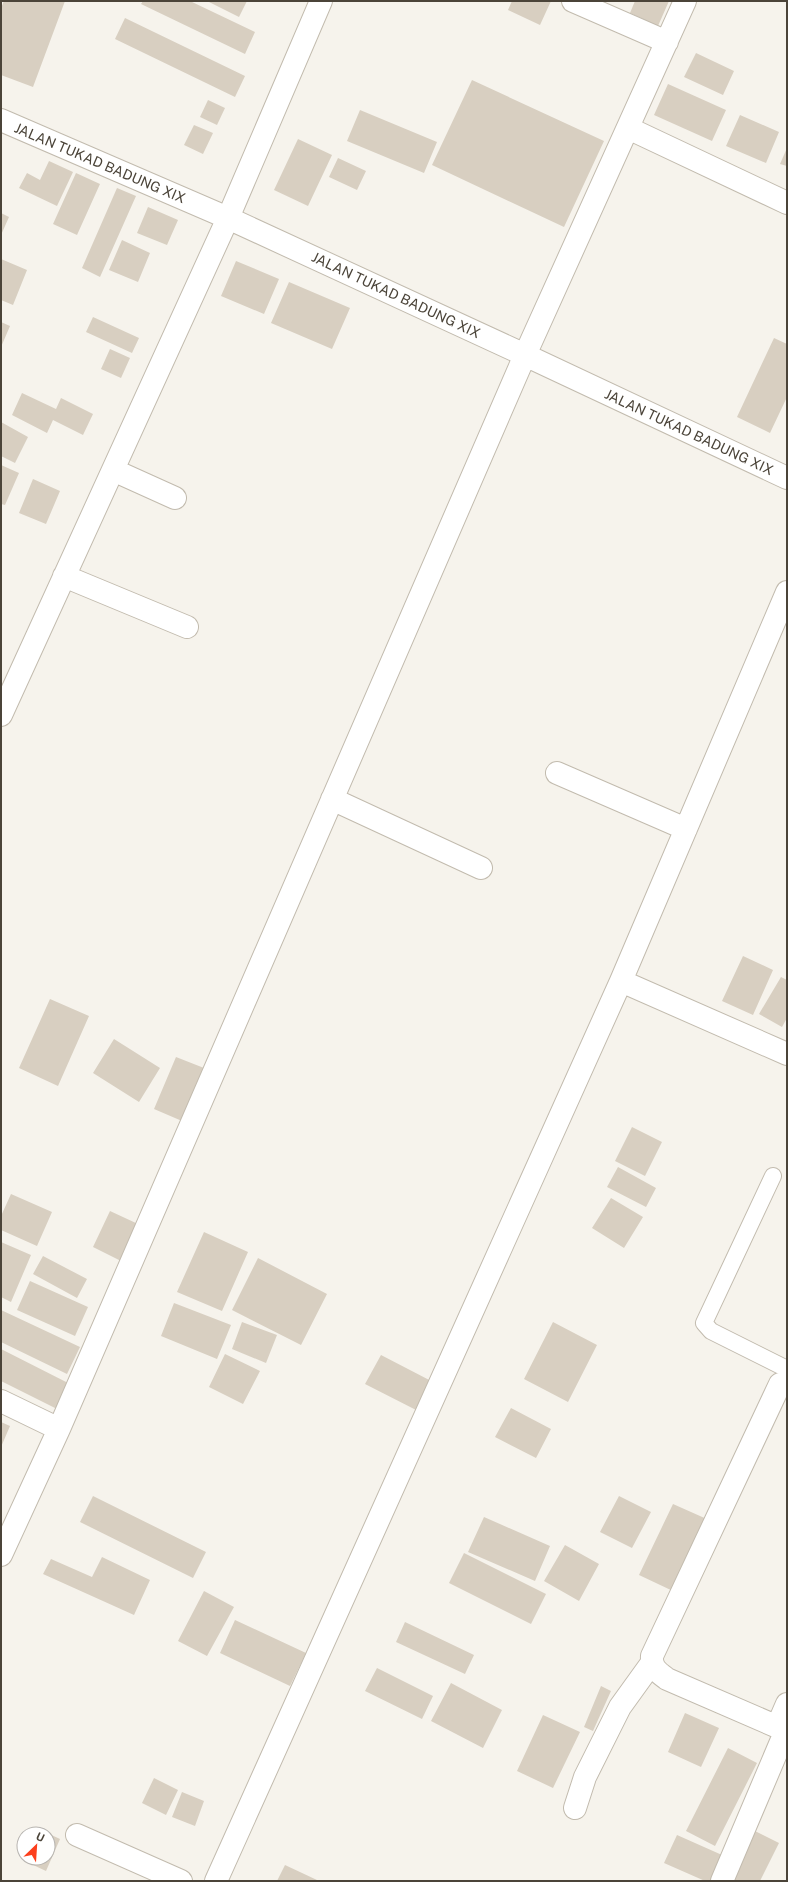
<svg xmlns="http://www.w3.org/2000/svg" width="788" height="1882" viewBox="0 0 788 1882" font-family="'Public Sans',sans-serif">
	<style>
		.building { fill: #d8cfc1 }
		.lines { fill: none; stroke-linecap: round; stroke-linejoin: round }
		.service-casing { stroke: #c2bbae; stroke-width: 18 }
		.minor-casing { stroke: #c2bbae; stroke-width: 24 }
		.service { stroke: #fff; stroke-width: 16 }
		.minor { stroke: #fff; stroke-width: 22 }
		.labels { text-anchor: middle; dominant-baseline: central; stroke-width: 3; stroke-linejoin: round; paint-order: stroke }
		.street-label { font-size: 14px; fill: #4b4439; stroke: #fff }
	</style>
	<rect width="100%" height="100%" fill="#f6f3ec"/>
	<path class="building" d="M4,1h61l-32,86 -32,-12v-67z
		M143,1h47l65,31 -10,22 -104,-50z
		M207,1h40l-8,16z
		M512,1h39l-11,24 -32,-15z
		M635,1h34l-11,25 -28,-13z
		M125,18l120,58 -10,21 -120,-58z
		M696,53l38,18 -11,24 -39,-18z
		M472,80l132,61 -40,86 -132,-62z
		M668,84l58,26 -14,31 -58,-26z
		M208,100l17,8 -8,17 -17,-8z
		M360,110l77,32 -13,31 -77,-32z
		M740,115l39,17 -13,31 -40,-17z
		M194,125l19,8 -10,21 -19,-9z
		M298,139l34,16 -24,51 -34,-16z
		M787,148v18l-7,-2z
		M338,158l28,13 -9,19 -28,-13z
		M49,161l24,11 -16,34 -38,-18 8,-15 13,7z
		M76,173l24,11 -23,51 -24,-11z
		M117,188l19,8 -36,81 -18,-9z
		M148,207l30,13 -11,25 -30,-12z
		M1,213l8,4 -8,18z
		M122,240l28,13 -12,29 -29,-12z
		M1,259l26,11 -14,35 -12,-5z
		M236,261l43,18 -15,35 -43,-18z
		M289,282l61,26 -18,41 -61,-26z
		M93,317l46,21 -7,15 -46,-21z
		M1,322l9,4 -9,21z
		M774,338l13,6v53l-17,36 -33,-16z
		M110,349l20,9 -9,20 -20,-9z
		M22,393l34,16 5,-11 32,16 -10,21 -30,-15 -6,13 -35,-18z
		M1,422l27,15 -13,26 -14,-7z
		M1,465l18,8 -14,32 -4,-1z
		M33,479l27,12 -14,33 -27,-11z
		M743,956l30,14 -20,45 -31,-14z
		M781,977l6,3v38l-5,9 -23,-13z
		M50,999l39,17 -31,70 -39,-18z
		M114,1039l46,29 -21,34 -46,-29z
		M176,1057l28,11 -22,53 -28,-12z
		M632,1127l30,15 -17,34 -30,-15z
		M618,1167l38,21 -10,19 -39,-20z
		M11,1194l41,18 -15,34 -36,-16v-14z
		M611,1198l32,19 -19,31 -32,-20z
		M110,1211l28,13 -17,37 -28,-14z
		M204,1232l44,20 -26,59 -45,-19z
		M1,1242l30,13 -20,47 -10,-5z
		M43,1256l44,23 -10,19 -44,-24z
		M258,1258l69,36 -26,51 -69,-35z
		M30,1281l58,26 -13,29 -58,-26z
		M174,1303l57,22 -14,34 -56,-23z
		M1,1310l79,37 -13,27 -66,-32z
		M242,1322l35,13 -11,28 -34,-14z
		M553,1322l44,23 -29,57 -44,-23z
		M1,1349l73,37 -13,25 -60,-30z
		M225,1354l35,17 -17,33 -34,-17z
		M381,1355l54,28 -15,29 -55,-28z
		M511,1408l40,21 -15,29 -41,-21z
		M1,1422l9,4 -9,21z
		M93,1496l113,56 -13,26 -113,-56z
		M619,1496l32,16 -19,36 -32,-16z
		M673,1504l36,16 -34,72 -36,-17z
		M484,1517l66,29 -15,35 -67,-29z
		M565,1545l34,19 -20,37 -35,-20z
		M464,1553l82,41 -15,30 -82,-41z
		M102,1557l48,23 -16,35 -91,-41 8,-15 41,18z
		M204,1591l30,16 -27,49 -29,-15z
		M235,1620l71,33 -16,33 -70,-33z
		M405,1622l69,33 -9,19 -69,-32z
		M377,1668l56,28 -11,23 -57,-28z
		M451,1683l51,27 -19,38 -52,-27z
		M601,1686l10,5 -18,40 -9,-4z
		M685,1713l34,15 -18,39 -33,-15z
		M543,1715l37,17 -27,56 -36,-17z
		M728,1748l29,15 -42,83 -29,-15z
		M154,1778l24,12 -12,25 -24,-12z
		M182,1792l22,9 -9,25 -23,-9z
		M755,1831l24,12 -19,38h-30z
		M45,1832l15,7 -14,32 -15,-7 2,-6h15v-24h-4z
		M677,1835l45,20 -12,26h-5l-41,-18z
		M285,1865l32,15v1h-40z"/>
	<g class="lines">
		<g class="service-casing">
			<path id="service" d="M773,1176l-69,147 7,8 76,38"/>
		</g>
		<g class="minor-casing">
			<path id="minor" d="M573,1l94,41
				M1,120l227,98 297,137 262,123
				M628,128l159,75
				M113,470l62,28
				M64,576l123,51
				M1,715l227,-497 93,-217
				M557,773l129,56
				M332,799l149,69
				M621,981l166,73
				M780,1384l-128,272c-1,12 6,16 15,23l120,52
				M1,1401l58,28
				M1,1555l58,-126 466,-1074 160,-354
				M777,1727l10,-23
				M575,1808l10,-31 35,-70 31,-43
				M77,1835l104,46
				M216,1881l405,-900 166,-389
				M722,1881l64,-151"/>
		</g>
		<use href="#service" class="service"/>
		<use href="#minor" class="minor"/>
	</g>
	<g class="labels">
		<g class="street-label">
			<text transform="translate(100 163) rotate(23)">JALAN TUKAD BADUNG XIX</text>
			<text transform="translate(396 295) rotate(25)">JALAN TUKAD BADUNG XIX</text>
			<text transform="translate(689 432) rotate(25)">JALAN TUKAD BADUNG XIX</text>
		</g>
	</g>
	<rect width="788" height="1882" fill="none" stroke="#4b4439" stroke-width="4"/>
	<g transform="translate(36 1846) rotate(25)"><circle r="19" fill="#ffffff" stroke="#b7b4b0"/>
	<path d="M0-3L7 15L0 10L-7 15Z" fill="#fc3f1d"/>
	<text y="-6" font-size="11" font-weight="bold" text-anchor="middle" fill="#4b4439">U</text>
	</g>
</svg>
